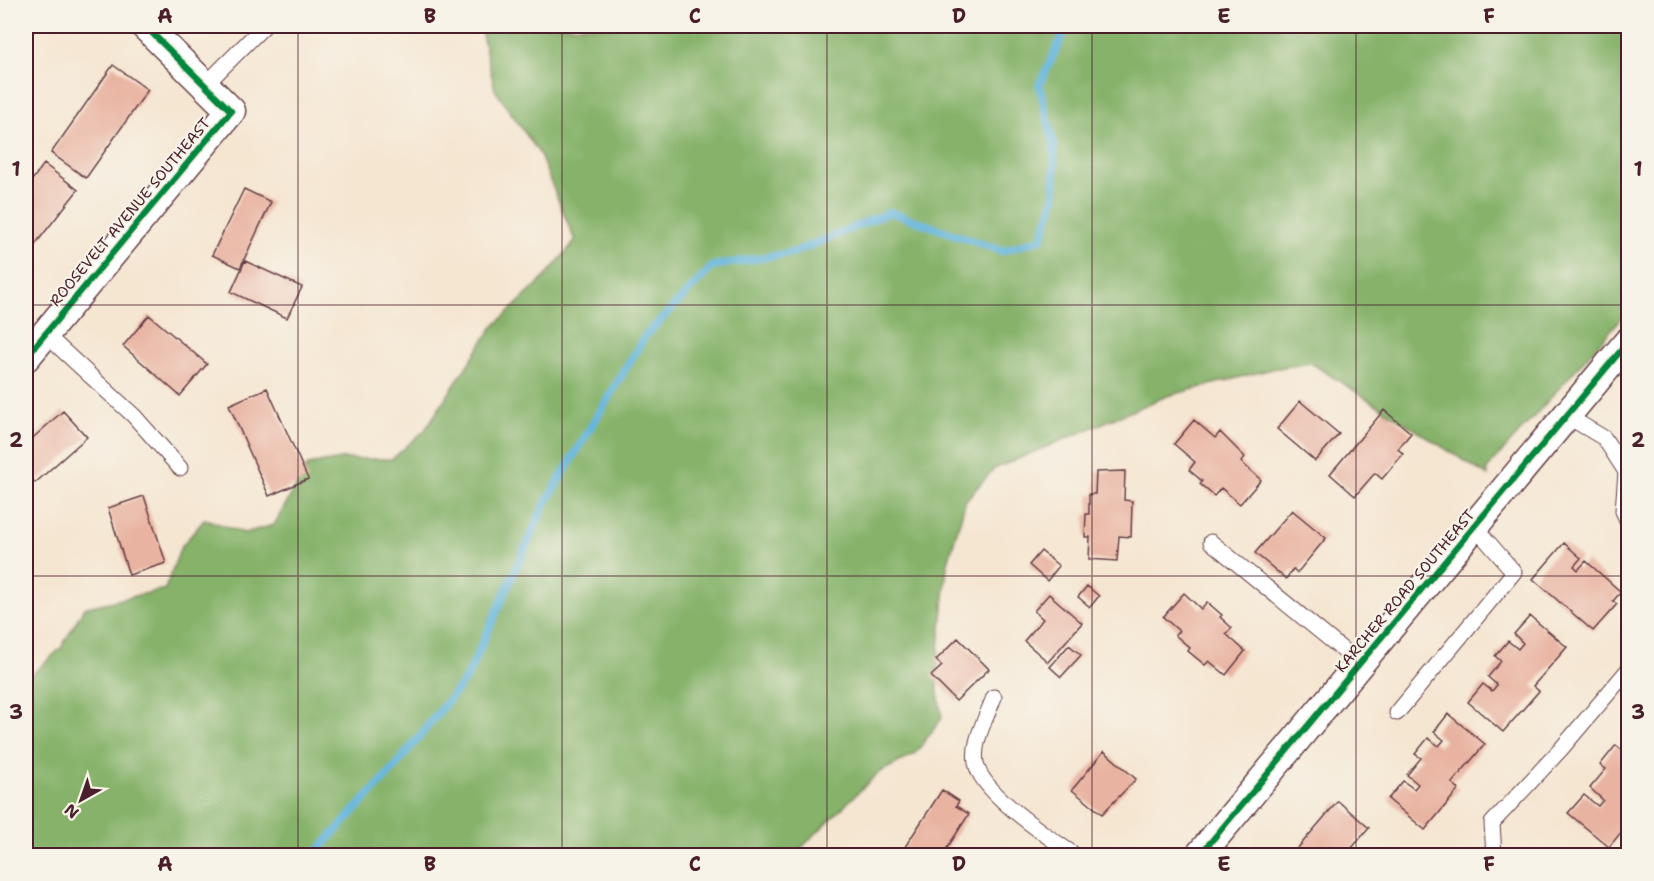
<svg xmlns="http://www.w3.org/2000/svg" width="1654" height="881" viewBox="0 0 1654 881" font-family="'Shantell Sans',sans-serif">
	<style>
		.forest { fill: #86b26a; stroke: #68684a; stroke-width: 1.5 }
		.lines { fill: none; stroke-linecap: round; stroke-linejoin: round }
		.stream { stroke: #60b4dc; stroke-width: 8 }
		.building { fill: #e9b3a1 }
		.lane-casing { stroke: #643d44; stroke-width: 17 }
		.street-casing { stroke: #643d44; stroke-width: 31 }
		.lane { stroke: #fff; stroke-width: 15 }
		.street { stroke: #fff; stroke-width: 28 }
		.cycleway-casing { stroke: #f7f3e8; stroke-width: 10 }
		.cycleway { stroke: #00873e; stroke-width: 6 }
		.grid { fill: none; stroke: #4a1f2b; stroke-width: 1.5; stroke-opacity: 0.55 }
		.labels { text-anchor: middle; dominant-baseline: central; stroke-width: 4.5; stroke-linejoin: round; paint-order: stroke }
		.street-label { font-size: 15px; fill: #4a1f2b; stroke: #f7f3e8 }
		.neatline { fill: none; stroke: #4a1f2b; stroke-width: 2 }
		.grid-label { font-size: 20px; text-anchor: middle; font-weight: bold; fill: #4a1f2b }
	</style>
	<rect width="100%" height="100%" fill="#f7f3e8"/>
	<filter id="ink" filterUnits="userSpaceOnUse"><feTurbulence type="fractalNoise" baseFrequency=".0167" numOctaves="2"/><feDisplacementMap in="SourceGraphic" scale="12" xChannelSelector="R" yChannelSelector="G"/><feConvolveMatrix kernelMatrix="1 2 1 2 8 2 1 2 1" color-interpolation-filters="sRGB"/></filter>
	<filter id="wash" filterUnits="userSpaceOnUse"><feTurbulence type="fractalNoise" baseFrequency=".008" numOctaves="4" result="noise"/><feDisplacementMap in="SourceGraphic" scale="24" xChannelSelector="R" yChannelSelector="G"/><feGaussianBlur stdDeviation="1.35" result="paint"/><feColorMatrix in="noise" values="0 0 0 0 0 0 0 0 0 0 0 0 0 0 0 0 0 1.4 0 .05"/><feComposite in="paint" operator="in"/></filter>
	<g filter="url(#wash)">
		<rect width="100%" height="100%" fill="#f5e6d2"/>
		<path class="forest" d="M480,26h1148v285l-141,158 1,7 -177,-113 -39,6 -105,27 -173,73 -28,31 -19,66 -11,113 6,39 -27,36 -37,19 -84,82 -768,1v-176l35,-32 23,-40 81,-19 16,-42 24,-28 39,14 30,-8 34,-60 33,-6h51l33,-29 66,-101 54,-52 30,-36 -36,-88 -44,-63z"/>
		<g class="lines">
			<path class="stream" d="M313,856l81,-88 73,-91 78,-173 100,-168 68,-70 82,-14 95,-40 112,39 39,-12 14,-42 -1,-52 -15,-60 28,-59"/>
		</g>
		<g id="blocks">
			<path class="building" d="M113,65l35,25 -62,88 -35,-25z
				M44,164l34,26 -52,66v-68z
				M244,189l27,13 -31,66 -28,-13z
				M245,261l57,26 -15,31 -56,-26z
				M149,315l58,49 -27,32 -57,-50z
				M267,388l41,91 -39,17 -40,-91z
				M1300,401l39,33 -24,27 -38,-32z
				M1384,410l27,23 -13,16 5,5 -21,25 -7,-6 -20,23 -25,-22z
				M63,411l24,26 -52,46 -9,-11v-28z
				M1194,420l21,18 5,-6 25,25 -4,5 20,18 -21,24 -19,-16 -7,8 -14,-12 2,-3 -13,-11 6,-8 -21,-18z
				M1125,471l-1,29 8,1 -1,36 -12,-1 -2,25 -28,-2 1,-22h-5l1,-23h3v-20h6l1,-22z
				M144,496l22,67 -37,12 -21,-67z
				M1292,510l34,28 -29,35 -4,-4 -7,10 -31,-26z
				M1564,543l17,15 -7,8 4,4 8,-9 35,31 -8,9 4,3 -24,27 -60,-52z
				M1041,551l18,15 -12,15 -18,-16z
				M1087,586l12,10 -9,11 -12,-10z
				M1184,593l17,16 6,-7 15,13 -2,2 12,11 -6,6 19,17 -19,24 -17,-14 -4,4 -17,-14 2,-3 -15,-13 4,-4 -16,-14z
				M1049,594l33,29 -34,39 -24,-21 19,-22 -9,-8z
				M1530,616l37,31 -34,39 6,5 -36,41 -35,-30 15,-18 9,7 5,-6 -9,-8 13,-16 -6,-5 13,-15 10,8 5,-6 -9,-9z
				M958,638l31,31 -33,32 -25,-25 11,-10 -6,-6z
				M1069,645l12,10 -20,22 -11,-10z
				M1448,714l37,30 -33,39 7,6 -34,41 -37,-31 15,-18 11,8 4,-5 -11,-9 14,-17 -6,-4 13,-16 11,8 5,-6 -10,-8z
				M1616,745l12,11v68l-19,23 -41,-34 16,-18 14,11 5,-6 -13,-12 16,-19 -6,-4z
				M1104,751l32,28 -34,35 -30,-24z
				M942,790l17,11 -3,5 13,8 -27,42h-43z
				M1338,801l31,27 -24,28h-54z"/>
		</g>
	</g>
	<g filter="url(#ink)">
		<use href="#blocks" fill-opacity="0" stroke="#643d44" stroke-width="1.5"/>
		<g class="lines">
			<g class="lane-casing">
				<path id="lane" d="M205,85l59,-59
					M45,334l89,82 46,52
					M1567,416l37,22 22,34 -3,39 5,11
					M1211,542l149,122
					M994,697c-7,20 -24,48 -17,70 9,29 74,72 99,89
					M1397,713l117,-141 -40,-46
					M1494,856l-2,-33 69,-74 67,-79"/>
			</g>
			<g class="street-casing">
				<path id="street" d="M26,357l205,-246 -86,-85
					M1199,856l429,-514"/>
			</g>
			<use href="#lane" class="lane"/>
			<use href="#street" class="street"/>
			<g class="cycleway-casing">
				<path id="cycleway" d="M26,357l205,-246 -86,-85
					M1199,856l429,-514"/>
			</g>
			<use href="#cycleway" class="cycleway"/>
		</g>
	</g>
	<path class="grid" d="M298,26v830M562,26v830M827,26v830M1092,26v830M1356,26v830M26,305h1602M26,576h1602"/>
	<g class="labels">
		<g class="street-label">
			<text transform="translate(130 212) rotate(-50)">ROOSEVELT AVENUE SOUTHEAST</text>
			<text transform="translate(1405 591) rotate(-50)">KARCHER ROAD SOUTHEAST</text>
		</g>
	</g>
	<rect width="1654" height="881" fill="none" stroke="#f7f3e8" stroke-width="66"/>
	<g transform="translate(81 800) rotate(220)" stroke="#f7f3e8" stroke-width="4.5" paint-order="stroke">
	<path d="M0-4.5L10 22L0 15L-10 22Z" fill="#4a1f2b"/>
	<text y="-9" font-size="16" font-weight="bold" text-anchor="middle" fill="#4a1f2b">N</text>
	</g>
	<rect x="33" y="33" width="1588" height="815" class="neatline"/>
	<g class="grid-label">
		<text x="165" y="23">A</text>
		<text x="430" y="23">B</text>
		<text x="695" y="23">C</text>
		<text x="959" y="23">D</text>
		<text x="1224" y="23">E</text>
		<text x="1489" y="23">F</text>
		<text x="16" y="176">1</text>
		<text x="1638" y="176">1</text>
		<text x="16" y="447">2</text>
		<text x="1638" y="447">2</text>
		<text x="16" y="719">3</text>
		<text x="1638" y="719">3</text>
		<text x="165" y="871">A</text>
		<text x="430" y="871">B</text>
		<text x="695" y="871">C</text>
		<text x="959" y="871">D</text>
		<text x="1224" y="871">E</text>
		<text x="1489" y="871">F</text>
	</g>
</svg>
